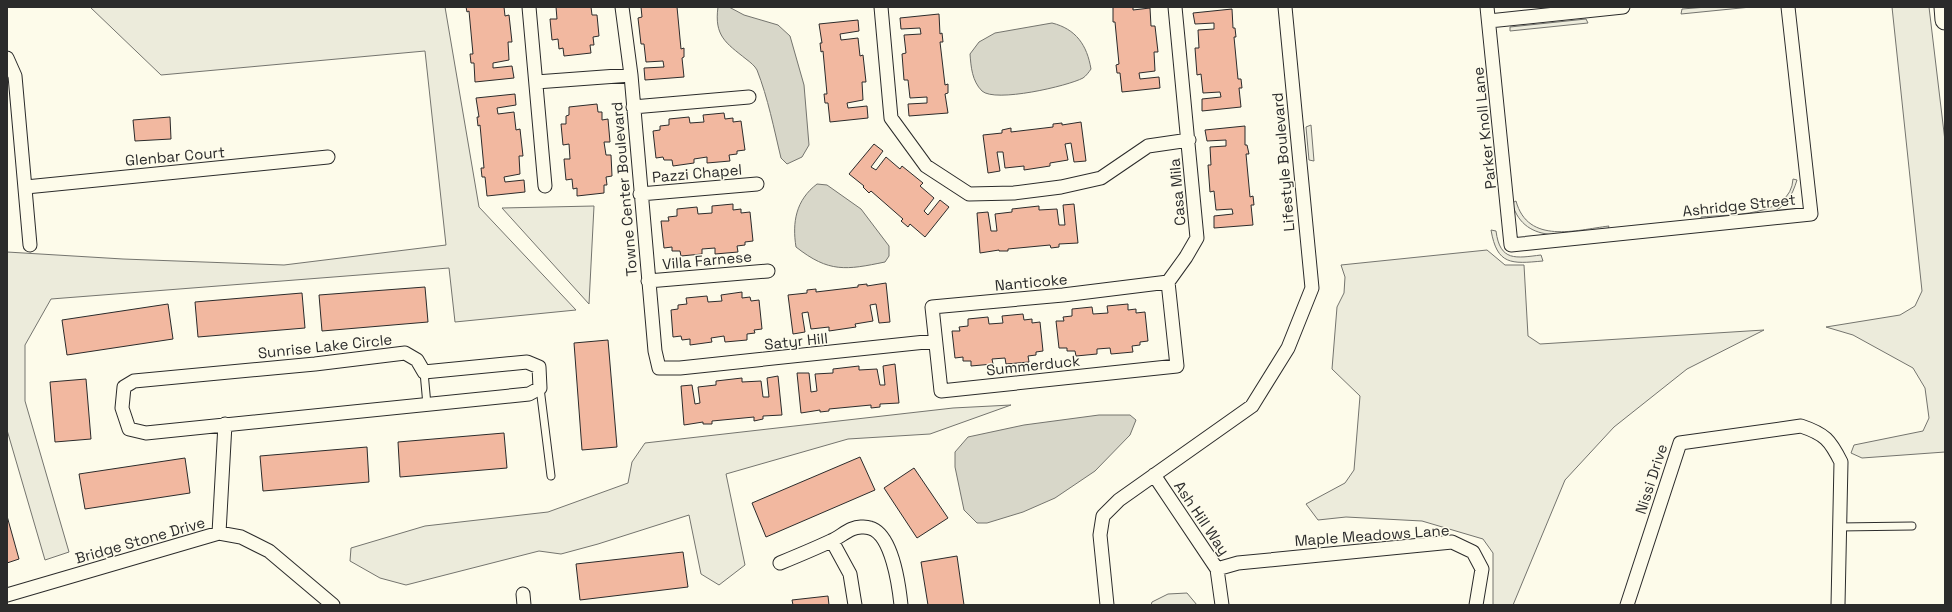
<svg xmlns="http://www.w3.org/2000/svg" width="1952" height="612" viewBox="0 0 1952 612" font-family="'Space Grotesk',sans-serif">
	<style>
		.green { fill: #ecebdb; stroke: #74746e }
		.water { fill: #d8d7c9; stroke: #74746e }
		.building { fill: #f2b8a0; stroke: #2b2b2b }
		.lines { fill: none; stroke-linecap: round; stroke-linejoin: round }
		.lane-casing { stroke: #2b2b2b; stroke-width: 9 }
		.street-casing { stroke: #2b2b2b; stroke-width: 15 }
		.secondary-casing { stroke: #2b2b2b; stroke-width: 21 }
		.lane { stroke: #fdfbea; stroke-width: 7 }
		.street { stroke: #fdfbea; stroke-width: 13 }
		.secondary { stroke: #fdfbea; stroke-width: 19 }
		.labels { text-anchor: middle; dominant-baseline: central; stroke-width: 3; stroke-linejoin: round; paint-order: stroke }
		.street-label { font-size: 15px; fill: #2b2b2b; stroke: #fdfbea }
	</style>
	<rect width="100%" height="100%" fill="#fdfbea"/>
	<path class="green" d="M90,7h355l34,200 97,103 -121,12 -6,-54 -398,31 -26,46v56l44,151 -24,8 -38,-130v-178l116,7 161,6 162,-20 -21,-194 -264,24z
		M1707,7h44l-70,7 1,-5z
		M1892,7h37l16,134v311l-83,6 -11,-5 3,-8 69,-14 6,-13 -4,-30 -12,-20 -60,-33 -27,-8 74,-12 15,-9 7,-15z
		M1586,19l2,4 -78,8v-4z
		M1311,125l3,36 -5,-1 -3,-33z
		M1793,179l4,1c-5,16 -11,27 -27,33l-69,8v-4c28,-3 90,1 92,-38z
		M1516,201c12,44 60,29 93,25l-2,5c-34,2 -82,17 -95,-28z
		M594,206l-5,98 -87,-96z
		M1491,230l5,1c4,31 20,27 45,24l2,6c-32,3 -46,4 -52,-31z
		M1487,250l18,15h19l4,71 12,8 224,-14 -77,39 -73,58 -49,53 -52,125h-20v-52l-10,-14 -61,-18 -76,-4 -28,3 -12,-16 39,-21 9,-13 6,-74 -28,-27 5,-62 7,-14 1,-16 -4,-12z
		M1011,405l-81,29 -82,5 -122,35 19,91 -26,20 -18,-11 -12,-59 -91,29 -37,10 -22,-3 -133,34 -26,-7 -30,-17 1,-13 74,-22 123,-14 80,-29 4,-21 13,-19 308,-35z
		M1187,593l10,12h-46l1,-3 16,-8z"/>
	<path class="water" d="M718,7h11l15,8 34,10 12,11 14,49 5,60 -7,12 -15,7 -6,-6c-7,-29 -13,-60 -24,-88 -2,-4 -7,-8 -11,-11 -20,-16 -32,-23 -28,-52z
		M1052,23c24,6 35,22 39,46 -2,3 -5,7 -8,9 -15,8 -88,25 -101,13 -10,-10 -11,-24 -12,-37l9,-12 16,-9z
		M817,184l10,1 34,24 28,37v10l-4,6c-39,8 -56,11 -89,-15 -4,-25 0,-47 21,-63z
		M1099,415h31l6,5 -6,15 -35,36 -40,27 -32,14 -36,11h-10l-13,-13 -9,-43v-15l13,-15 56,-12z"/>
	<path class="building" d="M466,7h38l1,9 4,-1 3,27h-4l1,18 -16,3v5l19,-2 2,12 -39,4 -1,-19h-3l-1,-9h3l-4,-43 -2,1z
		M556,7h35l1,8h5l2,21 -6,1 1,8h-4l1,8 -27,3 -1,-8 -4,1 -1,-10 -6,1 -2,-21h7z
		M641,7h36l4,42 3,-1v9l-2,1 2,19 -39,3 -1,-12 20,-1 -1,-6 -17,1 -2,-18h-3l-3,-26 4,-1z
		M1113,7h20v3l17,-2 1,18h4l3,26h-4l1,19 -16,2 1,6 19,-2 1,11 -38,4 -2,-19h-3l-1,-8 3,-1 -4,-42h-2z
		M1232,9l1,19h2l1,9h-2l4,42h3l1,9h-3l2,19 -39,4v-12l19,-2 -1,-5 -17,1 -2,-19 -4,1 -2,-27h4l-1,-18 16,-1v-6l-19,1 -2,-11z
		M939,14l1,20 2,-1 1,9h-3l5,43 3,-1v9l-3,1 3,19 -39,3 -1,-12 19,-1v-6l-17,1 -2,-18h-4l-2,-26 4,-1 -2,-18 17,-1 -1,-6 -19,1 -1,-11z
		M858,20l1,11 -19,3 1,6 17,-2 2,18 3,-1 3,27h-4l1,18 -16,3 1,5 19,-2 1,12 -38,4 -2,-19h-3l-1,-9h3l-4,-43 -2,1 -1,-9h2l-3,-19z
		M515,94l1,11 -19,3 1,6 16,-2 2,18 4,-1 3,27h-4l1,18 -16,3 1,5 19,-2 1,12 -38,4 -2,-19h-3l-1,-9h3l-4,-43 -2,1 -1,-9h2l-3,-19z
		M597,104l1,8h4v8l6,-1 2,23h-6l2,13h5l1,21 -6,1 1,8h-3v8l-27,3v-8l-4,1 -1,-10 -6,1 -2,-21h6l-1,-15 -6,1 -2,-21h5v-8l3,-1v-8z
		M724,113l1,6 8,-1v4l8,-1 4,29 -8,1v3l-8,1 1,6 -23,2v-6l-13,2v4l-21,3 -1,-6h-8l-1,-3 -7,1 -3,-27 7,-1v-4l9,-1v-6l20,-2 1,6 14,-1 -1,-7z
		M170,117l1,22 -36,2 -2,-21z
		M1081,122l5,39 -12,1 -3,-19 -6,1 3,16 -18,3v3l-26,4v-4l-19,2 -2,-16h-6l3,19 -12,2 -5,-38 19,-2v-3l9,-2v4l42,-5v-3l9,-1v2z
		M1245,126v19h2l2,9h-3l4,43 3,-1 1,9h-3l2,20 -39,3v-12l19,-2 -1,-5 -16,1 -2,-19 -4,1 -2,-27h3l-1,-18 16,-1v-6l-19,1 -2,-11z
		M874,144l9,7 -12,16 5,3 10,-13 14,12 2,-3 21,17 -3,3 14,12 -10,13 4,4 12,-15 9,7 -24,30 -15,-13 -2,3 -7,-6 2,-2 -32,-28 -2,2 -6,-6 1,-1 -15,-12z
		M733,204v6l8,-1v4l9,-1 3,29 -8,1v3l-8,1 1,6 -23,2v-6l-13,1v5l-21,2 -1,-5h-8v-4l-8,1 -3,-27h8l-1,-4 9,-1v-7l20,-2 1,7 14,-1v-7z
		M1074,204l4,39 -19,1v3l-8,1 -1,-3 -42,4v2h-9v-1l-19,3 -3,-40 11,-1 3,19h6l-2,-17 17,-2v-3l27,-3v4l18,-1 2,16h6l-2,-20z
		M886,283l4,39 -11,1 -3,-19 -6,1 3,16 -18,3 1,3 -27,4v-4l-18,2 -3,-17 -6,1 3,19 -12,2 -5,-39 19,-2v-3l9,-1v3l42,-5v-2l9,-1v2z
		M425,287l3,35 -106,9 -3,-36z
		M742,292v6l8,-1 1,4 8,-1 3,29 -8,1 1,3 -8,1v6l-22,2 -1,-6 -13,2 1,4 -22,3v-6l-8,1 -1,-4 -8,1 -2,-27 7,-1v-4l9,-1 -1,-6 21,-2 1,6 14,-1 -1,-6z
		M302,293l3,35 -107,9 -3,-35z
		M168,304l5,35 -106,16 -5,-35z
		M1128,304v6l8,-1v4l9,-1 3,29 -8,1v3l-8,1 1,6 -22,2 -1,-6 -13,1v5l-21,2 -1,-5h-8v-3h-8l-3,-27h8l-1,-4 9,-1v-7l20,-2 1,7 15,-1 -1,-7z
		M1023,314l1,6 8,-1v4l8,-1 3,29 -7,1v3l-8,1 1,6 -23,2 -1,-6 -13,1 1,5 -22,2v-5h-8v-4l-8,1 -3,-27h8l-1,-4 9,-1v-7l20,-2 1,7 14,-1 -1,-7z
		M608,340l9,107 -35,3 -8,-107z
		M895,364l4,39 -19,1v3l-9,1v-3l-42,4v2l-9,1v-2l-19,3 -4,-40h12l2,19 6,-1 -2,-17 18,-1v-4l26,-3v4l18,-1 3,16h5l-2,-19z
		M778,376l4,39 -19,1v3l-9,2v-4l-42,4v3h-9v-2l-19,3 -3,-39 11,-1 3,19 5,-1 -2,-16 18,-2v-4l26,-3v4l19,-1 2,16h6l-2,-19z
		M86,379l5,60 -36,3 -5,-60z
		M504,433l3,35 -107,9 -2,-35z
		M367,447l2,35 -106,9 -3,-35z
		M860,457l15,33 -109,47 -14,-34z
		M185,458l5,35 -105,16 -6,-35z
		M914,468l34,50 -31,20 -33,-50z
		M7,516l12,43 -12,4z
		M683,552l5,35 -108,13 -4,-36z
		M957,556l7,49h-36l-7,-43z
		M828,596l1,9h-36l-1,-5z"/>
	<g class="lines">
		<g class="lane-casing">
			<path id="lane" d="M424,372l3,33
				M540,388l11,88
				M1839,527l73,-1"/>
		</g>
		<g class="street-casing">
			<path id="street" d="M529,7l16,179
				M622,7l9,68 24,276 4,17h21l255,-27
				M881,7l10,111 35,48 43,28 45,-1 47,-6 40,-9 47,-32 41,-6
				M1487,7l24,238 300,-31 -23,-207
				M1489,21l134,-14
				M7,58l8,18 15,169
				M536,82l95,-7
				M633,107l116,-10
				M26,187l302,-30
				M640,194l117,-10
				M648,281l120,-10
				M1168,282l-105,13 -131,12 9,84 236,-25 -9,-84 18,-25 11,-19 -22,-231
				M405,353l12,7 7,12 103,-10 12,5 1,21 -11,6 -383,39 -17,-4 -7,-21 2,-21 10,-6 181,-17z
				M1154,475l63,94 5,36
				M219,533l6,-109
				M832,541l18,33 5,31
				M780,563c17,-7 34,-14 51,-22 7,-3 14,-9 21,-12 5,-2 13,-3 18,-1 22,6 29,58 31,77
				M1217,569l21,-6 214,-21 21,10 9,17 -6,36
				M523,594l1,11
				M7,595l212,-62 22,4 28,14 64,54
				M1107,605l-7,-70 3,-19 16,-16 133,-94 36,-58 24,-60 -27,-281
				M1627,605l53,-162 121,-17c24,8 29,14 40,36l-3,143"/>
		</g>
		<g class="secondary-casing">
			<path id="secondary" d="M1944,7l1,13"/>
		</g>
		<use href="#lane" class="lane"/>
		<use href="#street" class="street"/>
		<use href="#secondary" class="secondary"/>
	</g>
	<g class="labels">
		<g class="street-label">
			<text transform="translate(1484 128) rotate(-96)">Parker Knoll Lane</text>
			<text transform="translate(175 156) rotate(-5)">Glenbar Court</text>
			<text transform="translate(1283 162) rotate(-95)">Lifestyle Boulevard</text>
			<text transform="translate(697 173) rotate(-5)">Pazzi Chapel</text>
			<text transform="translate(624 189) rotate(-95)">Towne Center Boulevard</text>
			<text transform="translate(1177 192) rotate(-95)">Casa Mila</text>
			<text transform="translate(1739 205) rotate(-6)">Ashridge Street</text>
			<text transform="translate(707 260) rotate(-5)">Villa Farnese</text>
			<text transform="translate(1031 282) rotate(-5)">Nanticoke</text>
			<text transform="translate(796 341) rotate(-6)">Satyr Hill</text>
			<text transform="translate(325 346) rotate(-6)">Sunrise Lake Circle</text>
			<text transform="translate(1033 365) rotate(-6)">Summerduck</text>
			<text transform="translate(1651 479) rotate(-72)">Nissi Drive</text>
			<text transform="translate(1202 518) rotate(56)">Ash Hill Way</text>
			<text transform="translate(1372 535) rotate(-4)">Maple Meadows Lane</text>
			<text transform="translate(140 540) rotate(-16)">Bridge Stone Drive</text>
		</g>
	</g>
	<rect width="1952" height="612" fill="none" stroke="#2b2b2b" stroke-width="16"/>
</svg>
